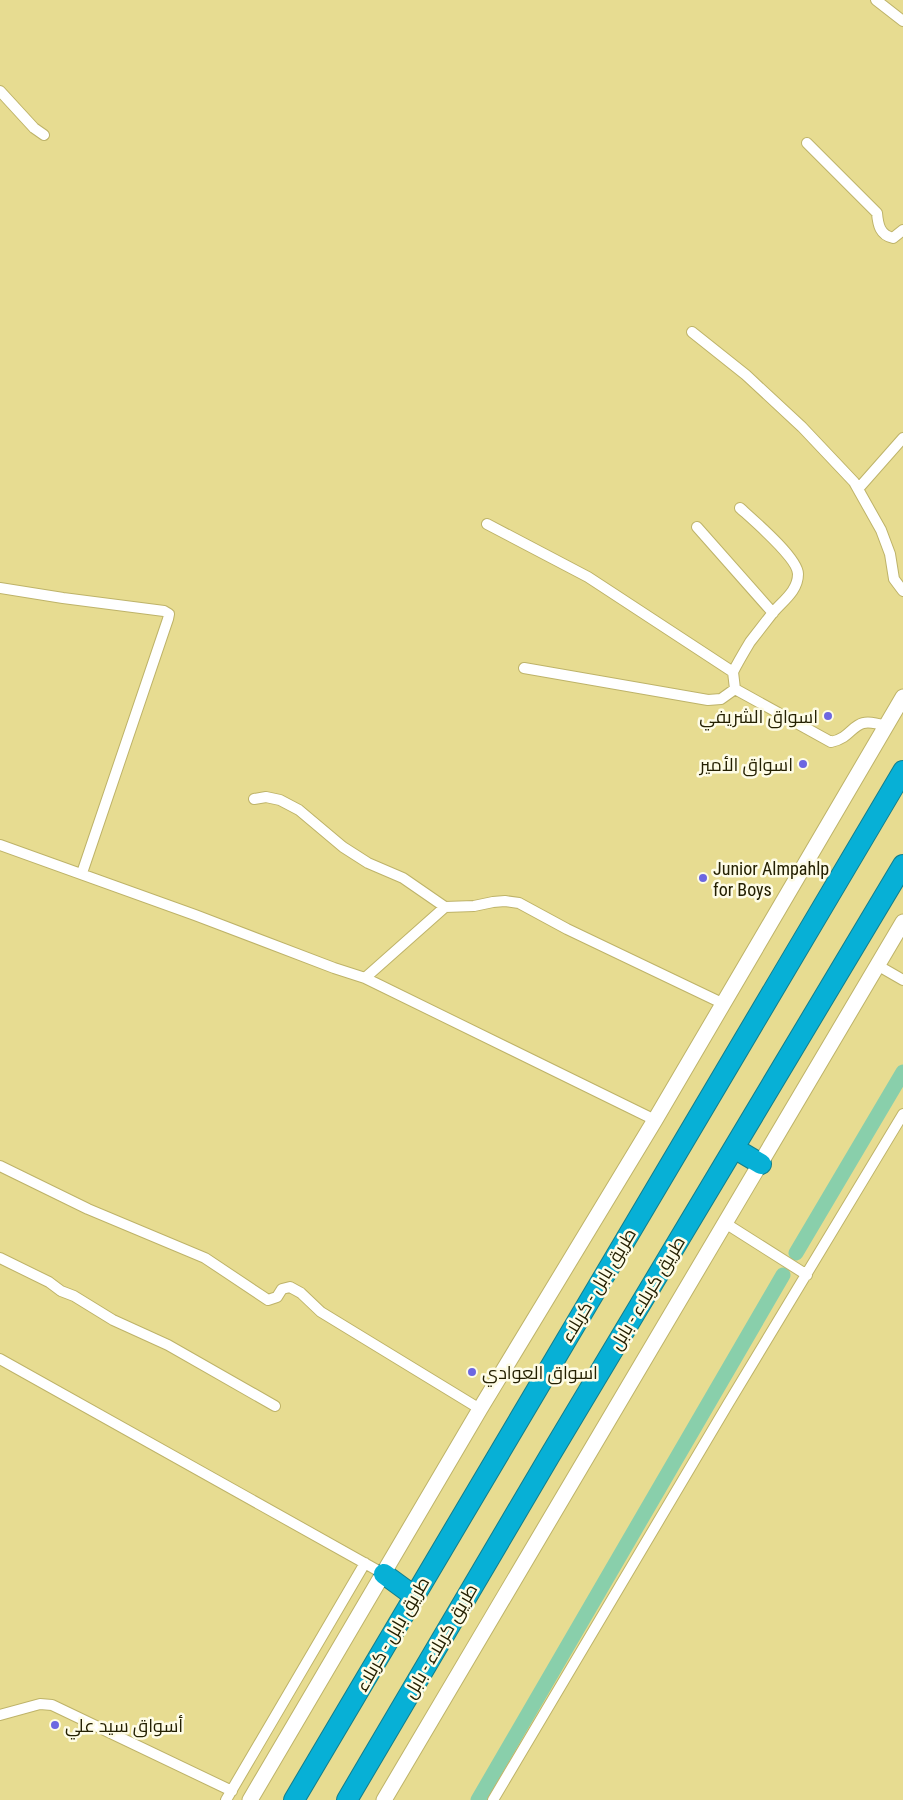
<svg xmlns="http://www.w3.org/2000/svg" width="903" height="1800" viewBox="0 0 903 1800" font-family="'Roboto Condensed',Cairo,sans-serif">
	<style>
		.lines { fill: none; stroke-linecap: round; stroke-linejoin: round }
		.canal { stroke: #89cfab; stroke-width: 15 }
		.street-casing { stroke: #beb369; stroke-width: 12 }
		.secondary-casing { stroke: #beb369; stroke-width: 17 }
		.highway-casing { stroke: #117e8c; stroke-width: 22 }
		.street { stroke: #fff; stroke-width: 10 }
		.secondary { stroke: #fff; stroke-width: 15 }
		.highway { stroke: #07b0d6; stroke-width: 20 }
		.poi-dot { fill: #6d67e1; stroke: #fefce6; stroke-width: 2 }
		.labels { text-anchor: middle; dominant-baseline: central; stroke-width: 5; stroke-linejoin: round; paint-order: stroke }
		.poi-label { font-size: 18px; fill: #242002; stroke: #fefce6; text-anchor: start }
		.street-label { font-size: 18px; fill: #242002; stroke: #fefce6 }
	</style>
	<rect width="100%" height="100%" fill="#e7dc91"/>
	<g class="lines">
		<path class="canal" d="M796,1253l107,-181
			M478,1800l305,-525"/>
		<g class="street-casing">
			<path id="street" d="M876,0l27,21
				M0,91l34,37 10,7
				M807,143l70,70c1,12 3,22 16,25l10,-8
				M692,332l54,43 56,52 52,55 27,48 9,24 4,25 9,12
				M858,489l45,-51
				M487,524l101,53 145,95 2,17
				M697,527l76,86
				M0,588l63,10 101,13 5,3 -1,5 -86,254
				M524,668l184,32 13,-1 14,-10
				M733,672c5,-10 11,-20 17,-30 7,-9 14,-18 21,-27 10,-13 27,-23 27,-41 0,-16 -46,-55 -58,-66
				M735,689l96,53c27,-6 19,-28 54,-16
				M254,799l12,-2 14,3 19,10 44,37 25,16 35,15 42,29
				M0,845l195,70 139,53 31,10 290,142
				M877,965l26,15
				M365,978l80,-71 29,-1 19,-4 12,-1 14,2 48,26 157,75
				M0,1166l88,43 117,49 63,42 9,-3 5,-8 8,-2 11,6 20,19 159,97
				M725,1223l82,52
				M0,1258l49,24 12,9 13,5 39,24 55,25 107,61
				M0,1359l384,215
				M0,1715l40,-11 12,1 180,86
				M226,1800l139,-237
				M493,1800l235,-396 175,-290"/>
		</g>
		<g class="secondary-casing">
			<path id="secondary" d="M250,1800l230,-391 175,-289 248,-423
				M384,1800l519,-878"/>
		</g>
		<g class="highway-casing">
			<path id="highway" d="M734,1148l27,16
				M384,1574l30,22
				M294,1800l609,-1029
				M347,1800l202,-343 354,-592"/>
		</g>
		<use href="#street" class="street"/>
		<use href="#secondary" class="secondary"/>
		<use href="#highway" class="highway"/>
	</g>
	<g class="poi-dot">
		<circle cx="828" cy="716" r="5"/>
		<circle cx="803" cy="764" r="5"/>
		<circle cx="703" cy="878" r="5"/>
		<circle cx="472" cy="1372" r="5"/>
		<circle cx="55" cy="1725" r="5"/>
	</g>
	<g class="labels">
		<g class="poi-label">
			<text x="818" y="716" text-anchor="end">اسواق الشريفي</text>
			<text x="793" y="764" text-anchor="end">اسواق الأمير</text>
			<text x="713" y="868">Junior Almpahlp<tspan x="713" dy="21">for Boys</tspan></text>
			<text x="482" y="1372">اسواق العوادي</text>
			<text x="65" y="1725">أسواق سيد علي</text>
		</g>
		<g class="street-label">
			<text transform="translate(598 1285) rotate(-59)">طريق بابل - كربلاء</text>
			<text transform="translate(647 1293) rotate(-59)">طريق كربلاء - بابل</text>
			<text transform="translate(392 1634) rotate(-60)">طريق بابل - كربلاء</text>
			<text transform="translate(440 1641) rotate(-60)">طريق كربلاء - بابل</text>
		</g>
	</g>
</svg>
